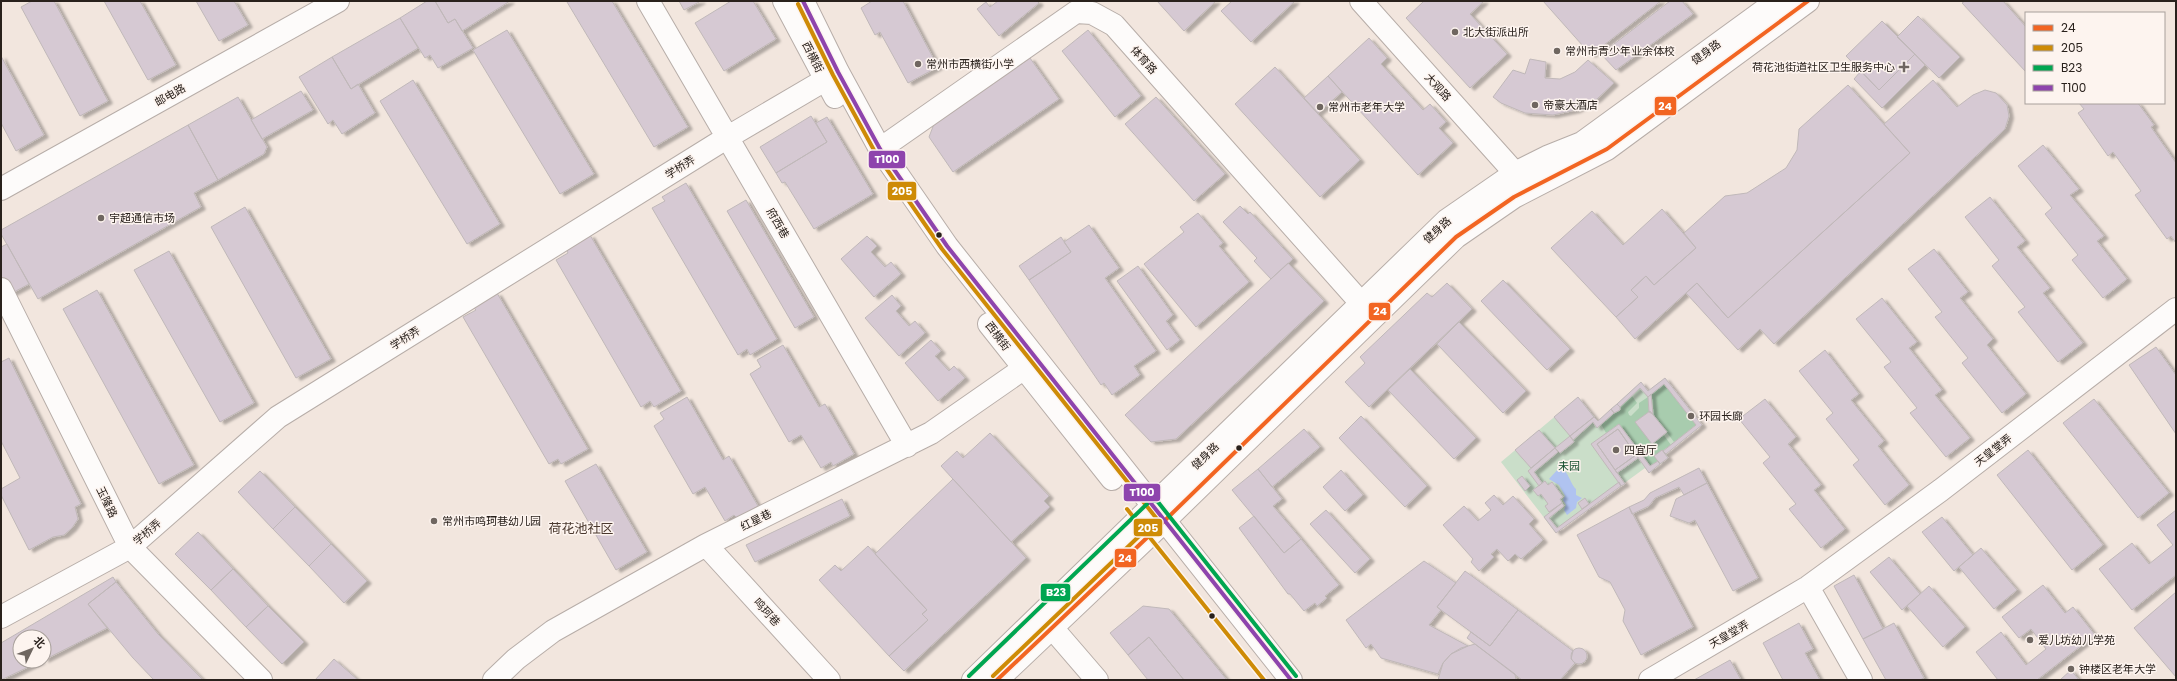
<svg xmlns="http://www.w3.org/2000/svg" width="2177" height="681" viewBox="0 0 2177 681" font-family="Poppins,'Noto Sans SC',sans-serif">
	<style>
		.green { fill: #cadec9 }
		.forest { fill: #a8ccae }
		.water { fill: #b0c3f0 }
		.building { fill: #d6c9d3; stroke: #c0b8b9; filter: url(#shadow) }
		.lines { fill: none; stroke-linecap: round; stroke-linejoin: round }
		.minor-casing { stroke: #b7ada8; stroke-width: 24 }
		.major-casing { stroke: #b7ada8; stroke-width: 24 }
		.minor { stroke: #fdfbfa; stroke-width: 22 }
		.major { stroke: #fdfbfa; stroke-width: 22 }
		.bus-1-casing { stroke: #fdf4ef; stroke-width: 7 }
		.bus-2-casing { stroke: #fdf4ef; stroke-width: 7 }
		.bus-3-casing { stroke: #fdf4ef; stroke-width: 7 }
		.bus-4-casing { stroke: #fdf4ef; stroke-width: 7 }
		.bus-1 { stroke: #f26522; stroke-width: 4 }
		.bus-2 { stroke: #ce8b06; stroke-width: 4 }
		.bus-3 { stroke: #00a651; stroke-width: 4 }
		.bus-4 { stroke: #8e44ad; stroke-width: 4 }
		.poi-dot { fill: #6f6660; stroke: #fdf4ef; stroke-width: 1.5 }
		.bus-dot { fill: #29211c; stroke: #fdf4ef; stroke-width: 1.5 }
		.labels { text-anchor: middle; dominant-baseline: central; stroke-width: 3; stroke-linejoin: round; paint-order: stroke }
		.poi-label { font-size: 11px; fill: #29211c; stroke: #fdf4ef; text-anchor: start }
		.street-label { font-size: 11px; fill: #29211c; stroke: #fdf4ef }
		.park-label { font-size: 11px; fill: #144d2d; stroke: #fdf4ef }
		.quarter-label { font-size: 13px; fill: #4a382e; stroke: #fdf4ef }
		.line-badge { stroke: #fdf4ef; stroke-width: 1.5 }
		.badge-label { font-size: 11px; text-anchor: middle; font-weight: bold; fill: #fff }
	</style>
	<defs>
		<filter id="shadow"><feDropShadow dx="4.5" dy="2.5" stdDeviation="1" flood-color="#0004"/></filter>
	</defs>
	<rect width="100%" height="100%" fill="#f2e6de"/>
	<path class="green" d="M1665,378l37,47 -36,29 2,4 -19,15 -4,-5 -89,65 -55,-71 77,-65 20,24 43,-39 7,9z"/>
	<path class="forest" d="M1664,384l32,41 -22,17 -21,-28 -2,-20z
		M1632,396l5,7 -9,9 1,3 2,1 8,-8v-5l9,-6 1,15 -14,10 28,12 8,11 -17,11 4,5 -8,5 -31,-42 -13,9 -5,-9 13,-11 3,-1 3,-5z"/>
	<path class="water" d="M1559,468c10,2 10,14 17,21v6l6,3 -5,4 -1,6 -9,7 -3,-5 2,-5 -3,-5 2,-4 -6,-11 -10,-6z"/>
	<path class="building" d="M32,1h22l54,100 -28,15 -59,-109z
		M104,1h36l36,64 -28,15z
		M196,1h38l14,24 -29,16z
		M427,1h8l13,22 7,-4 18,29 -35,20 -8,-13 -5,3 -25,-40z
		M435,1h75l-48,30 -7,-12 -7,4z
		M569,1h43l76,126 -34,20 -87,-145z
		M679,1h22l-17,9z
		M731,1h22l23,38 -52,32 -29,-48z
		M872,1h31l35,66 -30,16 -28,-51 -5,3 -14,-27z
		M998,1h39l2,2 -40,33 -22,-27 9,-7 4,5z
		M1157,1h59l-32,30z
		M1232,1h63l-44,41 -30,-31z
		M1424,1h60l-14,13 37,40 -37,34 -64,-70z
		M1543,1h118l-70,54z
		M1670,1h12l11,13 -77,56 -15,-16z
		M1965,1h38l23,26v45l-64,-69z
		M1918,16l42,41 -21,21 -42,-41z
		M400,18l18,30 -67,41 -19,-32z
		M1882,21l33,33 -36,36 -33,-34z
		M507,30l87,144 -34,20 -87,-144z
		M1088,30l53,66 -26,21 -53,-66z
		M1369,38l18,20 -6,6 42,46 7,-6 16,18 -7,6 14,15 -35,32 -90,-99z
		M1915,54l10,11 -43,43 -28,-29 7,-8 18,19z
		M1,56l43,79 -28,16 -15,-28z
		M332,57l19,32 7,-5 17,29 -33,21 -9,-14 -5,4 -29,-47z
		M1030,58l29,41 -106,73 -24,-35 5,-13z
		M1530,59l16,3 -1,16 15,1 15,-7 13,-12 26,23 -17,16 -21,11 -23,5 -28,-2 -24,-10 -8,-6 20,-27 12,4z
		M1275,67l85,93 -40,37 -85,-93z
		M1328,76l14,16 -24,21 -14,-15z
		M413,80l87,144 -33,20 -87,-143z
		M1933,80l24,27 16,-12 12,-5 11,3 11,12 2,11 -4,13 -231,215 -14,-15 -22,21 -52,-57 11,-10 31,35 182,-165 -26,-29z
		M1848,85l62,68 -182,165 -31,-35 -62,56 -19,-22 22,-20 -7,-7 15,-14 8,9 42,-37 -12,-15 41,-37 22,-3 39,-25 11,-18 2,-21z
		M301,91l12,19 -51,29 -11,-19z
		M238,97l29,50 -3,7 -46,26 -30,-55z
		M1156,97l69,77 -31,27 -69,-77z
		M2079,103h59l16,22 -3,2 25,36v80l-5,-7 -4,3 -32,-44 6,-4 -28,-39 -5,4 -30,-43 6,-4z
		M811,116l16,26 -51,31 -16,-26z
		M827,117l46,77 -59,35 -29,-47 -3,1 -6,-10 51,-31 -11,-19z
		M188,125l30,55 -24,13 7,14 -163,92 -37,-65v-4z
		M2043,145l36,44 -9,6 34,41 -7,5 30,38 -24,19 -31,-38 6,-5 -33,-41 7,-6 -34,-42z
		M686,183l91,156 -27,16 -3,-6 -9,6 -86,-147 13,-7 -3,-4z
		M1990,197l35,44 -8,6 33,41 -7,5 40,50 -25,19 -40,-50 7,-5 -33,-41 7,-6 -34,-43z
		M746,200l68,117 -19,11 -68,-117z
		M1240,206l8,8 2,-2 43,47 -22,20 -17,-18 3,-3 -34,-36z
		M245,207l86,152 -35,19 -85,-151z
		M1662,209l34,39 -42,37 -8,-9 -15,14 7,7 -22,20 -65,-69 41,-37 31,34z
		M1198,213l25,30 -4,3 30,36 -53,45 -52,-63 40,-32 -4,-5z
		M1089,225l30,43 -14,10 51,73 -22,15 6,9 -28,20 -8,-12 -3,2 -72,-105 42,-28 -7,-10z
		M590,235l91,156 -27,16 -4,-6 -9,6 -85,-147 12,-7 -2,-4z
		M867,236l10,10 -6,6 14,15 6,-5 10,12 -27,23 -33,-38z
		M1061,237l10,15 -42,28 -10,-14z
		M7,244l22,40 -28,15v-52z
		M1934,249l34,43 -8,6 33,41 -6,6 39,49 -24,19 -40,-50 6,-5 -33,-41 7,-5 -34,-43z
		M169,251l85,152 -34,19 -86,-152z
		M1288,263l36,38 -148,138 -25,3 -26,-27z
		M1138,266l35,49 -7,6 14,19 -13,10 -50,-69z
		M1503,280l67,69 -23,21 -66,-69z
		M1447,283l25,26 -103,98 -24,-25 20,-19 -5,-6 67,-64 5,4z
		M97,290l97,175 -35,19 -96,-175z
		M497,293l91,156 -27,15 -3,-5 -9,5 -86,-147 13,-7 -3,-3z
		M892,295l9,11 -5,5 13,15 6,-5 10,12 -26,23 -34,-38z
		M1882,298l35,44 -8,6 33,42 -7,5 35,43 -24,19 -36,-44 7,-5 -33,-41 7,-5 -35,-43z
		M1459,322l67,69 -23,22 -66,-69z
		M931,340l10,11 -6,5 14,15 5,-5 11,12 -27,23 -33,-38z
		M783,345l36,62 6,-3 29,50 -21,12 -2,-4 -10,6 -20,-33 -12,7 -39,-68 11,-7 -4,-7z
		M2156,347l20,28v59l-47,-69z
		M1825,350l34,44 -8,6 33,41 -6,5 31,39 -24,20 -32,-40 6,-5 -33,-41 7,-6 -34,-42z
		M9,358l72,146 -6,3 3,12 -6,9 -8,7 -11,2 -24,13 -28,-55v-6l19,-11 -19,-37v-79z
		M1410,369l66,69 -22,21 -66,-69z
		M1665,378l37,47 -36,29 -3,-3 33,-26 -32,-41 -16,13 -8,-9 -20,19 -3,-3 24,-22 7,9z
		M1651,394l2,20 -4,-2 -1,-15z
		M687,397l36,63 6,-4 29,50 -21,12 -3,-3 -9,6 -20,-34 -12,7 -39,-68 10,-7 -4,-6z
		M1578,397l16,20 -24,19 -16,-19z
		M1765,399l31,38 -8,7 33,41 -7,5 31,39 -24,19 -32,-39 7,-5 -33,-41 7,-6 -31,-38z
		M2094,399l75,94 -31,25 -75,-95z
		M1617,404l3,3v3l-6,3 -3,-4z
		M1611,409l3,4 -17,15 -4,-6 -20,18 -3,-4 24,-19 4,4z
		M1650,411l17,21 -15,12 -17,-22z
		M1361,416l66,70 -22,21 -66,-69z
		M1619,424l31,42 8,-5 2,3 -11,9 -31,-44 -21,15 28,40 -4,2 -30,-42z
		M1304,429l16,18 -48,40 -14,-18z
		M1618,429l18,26 -21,15 -18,-26z
		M1539,430l16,18 -24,20 -16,-18z
		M990,433l59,63 -5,5 6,6 -39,35 -70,-76 16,-15 6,7z
		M1570,436l4,6 -14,11 -5,-5z
		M1555,448l3,4 -24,20 8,11 -3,3 -11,-15z
		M1662,450l6,8 -8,6 -6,-8z
		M2028,450l75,95 -31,25 -75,-95z
		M1636,455l2,3 -21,15 -2,-3z
		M596,464l51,88 -31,18 -51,-89z
		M1699,468l8,15 -23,12 -5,-8 -24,11 -6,8 -17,8 -3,-7 15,-7 6,-7z
		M1258,469l24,30 -9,7 28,33 -17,14 -52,-63z
		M1341,470l22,25 -18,16 -22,-24z
		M260,471l35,36 -22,22 -35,-37z
		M1522,476l8,10 -5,5 -8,-11z
		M953,479l73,79 -122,113 -15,-15 39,-36 -6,-6 5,-4 -52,-56z
		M1545,481l3,4 4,-3 11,15 -3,2 2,4 -13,9 -4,-6 3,-2 -7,-10 -3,2 -5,-6z
		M1619,482l2,4 -65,47 -12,-16 18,-14 2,3 -15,12 8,10z
		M1707,483l51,95 -25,13 -38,-71 -6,3 -19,-7 6,-17z
		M1494,495l9,10 10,-9 21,23 -5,5 14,16 -22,19 -6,-5 -7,7 -11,-12 -6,5 3,3 -15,14 -8,-9 2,-3 -30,-34 21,-19 14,15 13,-11 -6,-7z
		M1585,498l4,6 -7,5 -4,-6z
		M842,499l8,17 -95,46 -9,-17z
		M295,507l36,37 -22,22 -36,-37z
		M1629,507l64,120 -52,28 -18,-34 2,-11 -15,-28 -11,-5 -22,-42z
		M1326,510l44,49 -15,14 -45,-49z
		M2176,510v65l-44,35 -33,-41 33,-26 17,21 24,-19 -16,-20z
		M1254,516l30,37 17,-14 38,46 -14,11 2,2 -10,8 -2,-3 -11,8 -14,-17h-2l-49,-66z
		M1942,517l31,38 -19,16 -32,-39z
		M198,532l35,37 -22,21 -36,-36z
		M331,544l36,37 -23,22 -35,-37z
		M868,546l59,64 -5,4 6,6 -39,36 -70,-76 16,-15 6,6z
		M1981,548l36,42 -23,19 -35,-42z
		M1889,557l31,37 -18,16 -32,-38z
		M1424,561l32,22 -19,24 4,3 -12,15 39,21 -17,8 -8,9 -5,11 -57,-16 -10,-14 -5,4 -20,-28z
		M233,569l35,37 -22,21 -35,-37z
		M1465,571l53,39 -28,36 -53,-39z
		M1854,575l29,54 -20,10 -29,-53z
		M113,577l3,5 -28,22 19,24 -63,32v-23h-24v24h21l-40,19v-37z
		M116,582l42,52 45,46h-49l-21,-22 -45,-54z
		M2043,585l22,28 8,-6 22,28 -58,45h-39l-22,-28 25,-20 25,33 20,-16 -15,-20 -12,9 -17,-21z
		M1929,586l36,41 -22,20 -36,-41z
		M2176,592v85l-42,-49z
		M268,606l36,36 -22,22 -36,-37z
		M1143,606l26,3 58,71h-43l-35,-43 -21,18 -18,-22z
		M1518,610l55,41 -2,8 4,4 -15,17h-38l-55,-42 4,-6 19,14z
		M1799,623l14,26 -8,4 15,27h-37l-20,-37z
		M1894,623l30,55 -4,2h-34l-23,-41z
		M1149,637l35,43h-36l-20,-25z
		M1475,644l40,30 1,6h-78l5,-17 8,-9 10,-6z
		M1571 656a8 8 0 1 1 16 0a8 8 0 1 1-16 0Z
		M334,659l24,21h-43z
		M1730,660l11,20h-47z
		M2071,670l8,10h-19z"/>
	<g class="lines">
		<g class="minor-casing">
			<path id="minor" d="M648,1l259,445
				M1361,1l154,172
				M880,149l196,-137 16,1 22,12 247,278
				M1,189l337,-188
				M1,289l129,258 131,133
				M706,545l123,135
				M1808,587l53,93
				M1041,615l56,65
				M1,617l129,-70 148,-130 450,-280 97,-57
				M494,680l22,-21 37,-28 153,-86 225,-112 92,-64
				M1650,680l158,-93 133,-97 235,-181"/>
		</g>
		<g class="major-casing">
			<path id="major" d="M784,1l51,96
				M803,1l35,71 42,77 67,97 344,434
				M989,324l123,155
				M973,680l474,-460 68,-47 32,-16 35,-14 195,-142
				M997,680l157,-149 302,-294 58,-40 93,-48 201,-148"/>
		</g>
		<use href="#minor" class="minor"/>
		<use href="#major" class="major"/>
		<g class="bus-1-casing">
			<path id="bus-1" d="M997,680l157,-149 302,-294 58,-40 93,-48 201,-148"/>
		</g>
		<g class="bus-2-casing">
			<path id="bus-2" d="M798,4l35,71 42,77 67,97 215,270 -164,157
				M1127,509l137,171"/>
		</g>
		<g class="bus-3-casing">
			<path id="bus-3" d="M969,676l180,-174 4,-2 5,2 138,174"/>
		</g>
		<g class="bus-4-casing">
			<path id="bus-4" d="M803,1l35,71 42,77 67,97 344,434"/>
		</g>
		<use href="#bus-1" class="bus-1"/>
		<use href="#bus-2" class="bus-2"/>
		<use href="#bus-3" class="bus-3"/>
		<use href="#bus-4" class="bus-4"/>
	</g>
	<g class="poi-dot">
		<circle cx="1455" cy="32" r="4"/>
		<circle cx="1557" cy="51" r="4"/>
		<circle cx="918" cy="64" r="4"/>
		<path d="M1902 61h4v4h4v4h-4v4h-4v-4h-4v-4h4z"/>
		<circle cx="1535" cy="105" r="4"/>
		<circle cx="1320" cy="107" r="4"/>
		<circle cx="101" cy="218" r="4"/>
		<circle cx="1691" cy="416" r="4"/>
		<circle cx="1616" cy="450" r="4"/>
		<circle cx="434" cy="521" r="4"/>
		<circle cx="2030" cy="640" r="4"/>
		<circle cx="2071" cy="669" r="4"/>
	</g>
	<g class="bus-dot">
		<circle cx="939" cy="235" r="3.5"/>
		<circle cx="1239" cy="448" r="3.5"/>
		<circle cx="1212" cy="616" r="3.5"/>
	</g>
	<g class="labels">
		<g class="poi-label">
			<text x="1463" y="32">北大街派出所</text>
			<text x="1565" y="51">常州市青少年业余体校</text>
			<text x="926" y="64">常州市西横街小学</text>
			<text x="1895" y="67" text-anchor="end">荷花池街道社区卫生服务中心</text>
			<text x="1543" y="105">帝豪大酒店</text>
			<text x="1328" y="107">常州市老年大学</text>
			<text x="109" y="218">宇超通信市场</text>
			<text x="1699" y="416">环园长廊</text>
			<text x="1624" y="450">四宜厅</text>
			<text x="442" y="521">常州市鸣珂巷幼儿园</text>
			<text x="2038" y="640">爱儿坊幼儿学苑</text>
			<text x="2079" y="669">钟楼区老年大学</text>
		</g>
		<g class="street-label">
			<text transform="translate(1706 52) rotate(-36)">健身路</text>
			<text transform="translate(813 57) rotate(63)">西横街</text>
			<text transform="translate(1144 60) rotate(48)">体育路</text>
			<text transform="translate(1438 87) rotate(48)">大观路</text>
			<text transform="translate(170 95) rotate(-29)">邮电路</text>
			<text transform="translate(680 167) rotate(-32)">学桥弄</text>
			<text transform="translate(778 223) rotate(60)">府西巷</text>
			<text transform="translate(1437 230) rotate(-42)">健身路</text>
			<text transform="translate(998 336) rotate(53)">西横街</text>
			<text transform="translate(405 338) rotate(-32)">学桥弄</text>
			<text transform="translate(1993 450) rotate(-38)">天皇堂弄</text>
			<text transform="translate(1205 456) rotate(-44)">健身路</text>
			<text transform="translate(107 502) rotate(64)">玉隆路</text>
			<text transform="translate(756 520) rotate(-27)">红星巷</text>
			<text transform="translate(147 532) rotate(-41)">学桥弄</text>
			<text transform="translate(767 612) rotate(48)">鸣珂巷</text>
			<text transform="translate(1729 634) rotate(-30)">天皇堂弄</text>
		</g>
		<g class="park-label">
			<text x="1569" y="466">未园</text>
		</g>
		<g class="quarter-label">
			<text x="581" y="528">荷花池社区</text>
		</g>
	</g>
	<g class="line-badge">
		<rect x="1654" y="96" width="23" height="20" rx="4" fill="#f26522"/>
		<rect x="868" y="150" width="38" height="19" rx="4" fill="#8e44ad"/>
		<rect x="887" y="181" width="30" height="20" rx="4" fill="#ce8b06"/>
		<rect x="1368" y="302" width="23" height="19" rx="4" fill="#f26522"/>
		<rect x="1123" y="483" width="38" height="19" rx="4" fill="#8e44ad"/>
		<rect x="1133" y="518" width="30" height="19" rx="4" fill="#ce8b06"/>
		<rect x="1114" y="548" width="23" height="20" rx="4" fill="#f26522"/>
		<rect x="1040" y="583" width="31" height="19" rx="4" fill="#00a651"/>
	</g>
	<g class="badge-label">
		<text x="1665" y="110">24</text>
		<text x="887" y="163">T100</text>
		<text x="902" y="195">205</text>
		<text x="1380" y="315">24</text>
		<text x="1142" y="496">T100</text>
		<text x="1148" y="532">205</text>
		<text x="1125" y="562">24</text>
		<text x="1056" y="596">B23</text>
	</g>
	<rect width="2177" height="681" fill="none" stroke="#29211c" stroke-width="4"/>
	<rect x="2025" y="12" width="140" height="92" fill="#fdf4ef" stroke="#a8a09b"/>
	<rect x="2033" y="25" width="20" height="6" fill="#f26522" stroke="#a8a09b"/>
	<text x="2061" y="32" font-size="12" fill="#29211c">24</text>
	<rect x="2033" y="45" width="20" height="6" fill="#ce8b06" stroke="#a8a09b"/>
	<text x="2061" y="52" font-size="12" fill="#29211c">205</text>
	<rect x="2033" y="65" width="20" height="6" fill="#00a651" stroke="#a8a09b"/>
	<text x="2061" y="72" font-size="12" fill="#29211c">B23</text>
	<rect x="2033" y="85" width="20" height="6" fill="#8e44ad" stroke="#a8a09b"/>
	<text x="2061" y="92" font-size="12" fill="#29211c">T100</text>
	<g transform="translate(32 649) rotate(47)"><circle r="19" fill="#fdf4ef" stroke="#a8a09b"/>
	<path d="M0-3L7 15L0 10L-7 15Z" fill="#6f6660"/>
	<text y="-6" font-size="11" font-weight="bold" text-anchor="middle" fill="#29211c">北</text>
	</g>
</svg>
